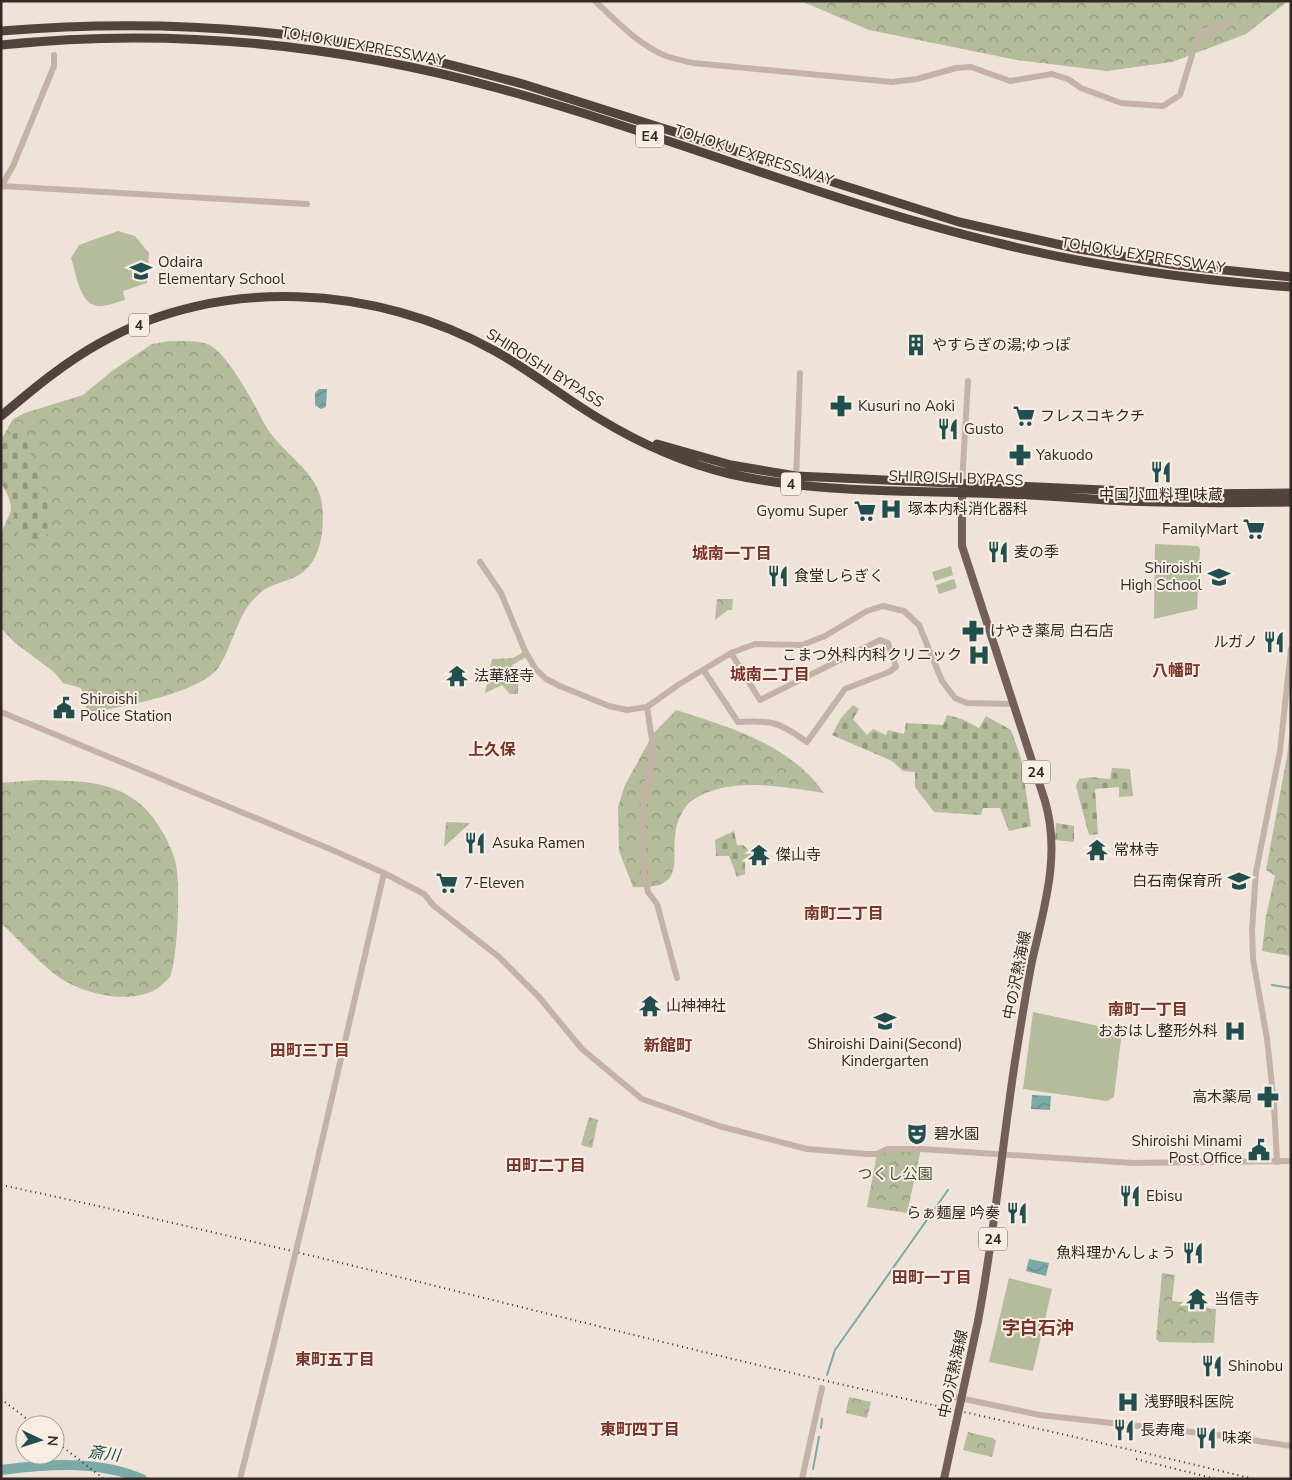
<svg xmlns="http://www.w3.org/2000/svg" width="1292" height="1480" viewBox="0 0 1292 1480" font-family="'Nunito Sans','Noto Sans JP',sans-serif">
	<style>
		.grass { fill: #b4bc9b }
		.forest { fill: url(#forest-crowns) }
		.cemetery { fill: url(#cemetery-stones) }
		.water { fill: url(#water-waves) }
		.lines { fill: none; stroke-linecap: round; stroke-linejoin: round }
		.stream { stroke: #7ba9a6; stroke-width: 2 }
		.river { stroke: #7ba9a6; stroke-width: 10 }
		.minor { stroke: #c5b2a6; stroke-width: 6 }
		.major { stroke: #735f59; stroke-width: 8 }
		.highway { stroke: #52433e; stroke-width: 9 }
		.rail { stroke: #322926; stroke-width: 2; stroke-dasharray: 1 4; stroke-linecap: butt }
		.minor-bridge { stroke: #c5b2a6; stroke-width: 6 }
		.major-bridge { stroke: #735f59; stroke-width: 8 }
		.labels { text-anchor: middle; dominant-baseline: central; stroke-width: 4; stroke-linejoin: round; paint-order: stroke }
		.shield { fill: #f7ede5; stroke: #6d645f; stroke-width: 1 }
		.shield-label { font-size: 14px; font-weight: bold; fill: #322926 }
		.street-label { font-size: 15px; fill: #322926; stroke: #f7ede5 }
		.poi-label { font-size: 15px; fill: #322926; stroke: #f7ede5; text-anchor: start }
		.park-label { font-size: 15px; fill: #454e2d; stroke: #f7ede5 }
		.neighbourhood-label { font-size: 16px; font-weight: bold; fill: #793327; stroke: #f7ede5 }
		.water-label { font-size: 16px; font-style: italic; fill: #204f4e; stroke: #f7ede5 }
		.quarter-label { font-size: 18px; font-weight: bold; fill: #793327; stroke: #f7ede5 }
	</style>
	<defs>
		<pattern id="forest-crowns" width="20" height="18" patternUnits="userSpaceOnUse" patternTransform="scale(1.25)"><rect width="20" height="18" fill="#b4bc9b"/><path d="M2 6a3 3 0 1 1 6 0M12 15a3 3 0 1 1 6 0" fill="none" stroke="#93997e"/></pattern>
		<pattern id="cemetery-stones" width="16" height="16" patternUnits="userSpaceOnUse" patternTransform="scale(1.25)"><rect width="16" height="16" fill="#b4bc9b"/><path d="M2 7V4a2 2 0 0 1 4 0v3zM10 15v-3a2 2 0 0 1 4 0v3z" fill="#93997e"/></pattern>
		<pattern id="water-waves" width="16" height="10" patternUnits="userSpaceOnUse" patternTransform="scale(1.25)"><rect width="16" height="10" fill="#7ba9a6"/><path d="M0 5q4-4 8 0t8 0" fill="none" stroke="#658a87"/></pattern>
	</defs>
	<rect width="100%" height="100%" fill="#eee2d9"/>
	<path class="grass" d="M118,231l17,5 14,17 -2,30 -24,8 2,9c-8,2 -20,7 -28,6 -18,-3 -21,-34 -26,-48l8,-13z
		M1155,544l43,2 2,3 -3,60 -43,10z
		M951,566l2,9 -18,6 -3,-9z
		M954,579l3,9 -18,6 -3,-9z
		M1033,1012l89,19 -8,66 -7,4 -84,-12z
		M1009,1278l43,11 -19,82 -44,-9z"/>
	<path class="forest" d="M801,1h487l-42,33 -74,28 -65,9 -90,-11 -148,-30z
		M169,341c11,1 27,-1 38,3 19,6 48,61 57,79 15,29 54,47 58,81 3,26 -1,61 -27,73 -11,5 -26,8 -35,16 -23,20 -25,47 -40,72 -15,27 -95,41 -125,47l-9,-3v-9l-5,-12 -18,-5 -9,-11 -40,-30 -13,-14v-95l10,-22 -1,-22 -9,-49 12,-21 12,-6 58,-18 29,-24 40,-27z
		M717,599h16l-1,11h-4l-13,10z
		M525,651l3,5 -16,9 6,17v12h-8l-8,-9 -17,8 7,-34 21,-1z
		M676,710c53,17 114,34 148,83 -42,-6 -97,-18 -134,9 -3,2 -5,6 -7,9 -23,36 16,80 -50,76l-14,-36 -1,-44 7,-22 28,-51z
		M1291,721v235l-29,-5 4,-35 9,-40 -9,-6 21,-114z
		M37,780c36,1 73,-1 102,23 16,13 30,37 36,57 6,21 3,97 -5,117 -2,3 -6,5 -8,8 -27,23 -83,9 -109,-12 -18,-15 -35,-34 -52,-50v-140z
		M446,822l24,1 -26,24z
		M589,1117l9,3 -6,28 -11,-3z
		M887,1149h34l-14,64 -40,-6 10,-53z
		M1162,1273l13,2 -3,26 33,4v3l11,1 -2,34 -54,-1 -4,-3z
		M849,1397l22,5 -4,16 -21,-5z
		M968,1432l25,6 3,3 -4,16 -29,-7z"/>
	<path class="cemetery" d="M24,431l13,43 14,28v15l-7,25 -24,-2c-5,-15 -9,-46 -19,-56v-47z
		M853,705l6,4 -6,10 14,16 6,-6 13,6 2,-5 16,4 2,-11 37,2 4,-10 15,4 17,9 7,-12 25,14 10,28 10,68 -22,5 -9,-23h-17l-2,7 -47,-3 -19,-25v-15l-12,-1 -11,-10 -60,-26 9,-17z
		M1112,768l18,1 3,27 -14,1v-10l-24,2 3,45 -9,1 -13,-49 3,-7 12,-2 19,2z
		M1056,823l18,3v16l-19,-2z
		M734,831l3,14h6l11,10 -9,4v15l-8,3 -8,-21h-13l-1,-16z"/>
	<path class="water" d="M319,389h8l-1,18 -5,2 -6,-4v-12z
		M1032,1095l19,1 -1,14 -19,-1z
		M1029,1259l20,4 -3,13 -20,-5z"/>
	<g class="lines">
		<path class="stream" d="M1272,985l19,3
			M827,1375l8,-25 113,-160
			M821,1428l1,-9
			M813,1469l6,-32
			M811,1479v-1"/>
		<path class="river" d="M1,1470c47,-6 97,-10 141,9"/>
		<path class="minor" d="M595,1c21,20 44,44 71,55 9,3 19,5 27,7l199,19 25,-3 39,-11 15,-1 39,14 42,-7 16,5 13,9 40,15 42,3 17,-11 18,-60 15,-8h11l9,-5
			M2,186l305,18
			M1,187l12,-21 41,-100v-11
			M796,478l4,-105
			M962,484l6,-103
			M480,562l21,31 24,58 10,17 11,11 14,7 49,20 18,4 20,-3 31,-22 53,-32 24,-9 47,1 23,-9 42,-25 16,-5 21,5 15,14 23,56 13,17 12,5 46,1
			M704,671l34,51c34,-2 41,0 69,20l38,-53 44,-17 7,-5 -8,-24 -8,-3 -120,60 -29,-47
			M647,707l7,46 -12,59 1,54 5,26 9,12 20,74
			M1,712l329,137 54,24 40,21 10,12 65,51 40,40 43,52 60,50 77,27 88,23 60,5h10l10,-5h34l212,14 158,-2
			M1277,1162l-3,-58 -7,-65 -14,-80 -1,-29 4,-58 24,-121 11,-102
			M308,1201l76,-328
			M955,1397l85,18 178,20 73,11
			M240,1479l32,-128
			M802,1479l20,-91"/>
		<path class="major" d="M962,488v58l83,255c16,54 -1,107 -13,160 -6,31 -11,63 -16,94 -14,89 -21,177 -38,266"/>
		<path class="highway" d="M1,31c124,-10 252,-6 374,17 50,9 99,23 148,36l436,138 120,27 97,16 115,12
			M1,45c169,-18 337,-1 500,44 168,46 331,115 501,155 95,23 192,36 289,43
			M1,416c32,-27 63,-53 99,-73 120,-68 277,-58 395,8 36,20 68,46 103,67 41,25 85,45 132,56 89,20 183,16 273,20 41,1 82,5 123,7 55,2 110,2 165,1
			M657,444l74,21 65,11 395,18 100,-1"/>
		<path class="rail" d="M1,1185c247,52 491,116 736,175 172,41 345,77 517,119
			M1,1399l34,26
			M55,1441l49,38
			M1136,1459l80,20"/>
		<path class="minor-bridge" d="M272,1351l36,-150"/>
		<path class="major-bridge" d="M944,1479l34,-158"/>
	</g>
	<defs>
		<g id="school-bare" transform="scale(1.725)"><path d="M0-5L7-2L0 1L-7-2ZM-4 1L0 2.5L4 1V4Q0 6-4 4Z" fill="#204f4e" stroke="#f7ede5" stroke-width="2.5" paint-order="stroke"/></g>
		<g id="building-bare" transform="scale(1.725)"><path d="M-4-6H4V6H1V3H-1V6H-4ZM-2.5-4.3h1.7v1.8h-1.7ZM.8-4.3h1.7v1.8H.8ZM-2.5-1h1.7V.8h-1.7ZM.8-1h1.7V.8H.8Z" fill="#204f4e" stroke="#f7ede5" stroke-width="2.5" paint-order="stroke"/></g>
		<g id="pharmacy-bare" transform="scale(1.725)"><path d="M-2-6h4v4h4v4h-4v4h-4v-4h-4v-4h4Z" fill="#204f4e" stroke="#f7ede5" stroke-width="2.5" paint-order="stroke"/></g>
		<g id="supermarket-bare" transform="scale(1.725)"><path d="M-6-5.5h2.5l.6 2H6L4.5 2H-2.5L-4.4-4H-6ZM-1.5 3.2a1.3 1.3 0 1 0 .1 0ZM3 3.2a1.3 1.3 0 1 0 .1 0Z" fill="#204f4e" stroke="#f7ede5" stroke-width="2.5" paint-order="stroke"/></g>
		<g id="restaurant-bare" transform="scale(1.725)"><path d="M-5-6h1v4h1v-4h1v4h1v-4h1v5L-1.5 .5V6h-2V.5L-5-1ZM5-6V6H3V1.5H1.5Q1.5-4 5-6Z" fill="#204f4e" stroke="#f7ede5" stroke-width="2.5" paint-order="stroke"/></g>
		<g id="hospital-bare" transform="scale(1.725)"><path d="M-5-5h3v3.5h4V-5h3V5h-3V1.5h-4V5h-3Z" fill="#204f4e" stroke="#f7ede5" stroke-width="2.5" paint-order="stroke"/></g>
		<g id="temple-bare" transform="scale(1.725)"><path d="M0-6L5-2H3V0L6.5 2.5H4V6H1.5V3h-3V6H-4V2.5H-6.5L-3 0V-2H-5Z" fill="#204f4e" stroke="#f7ede5" stroke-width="2.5" paint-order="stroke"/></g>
		<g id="civic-bare" transform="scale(1.725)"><path d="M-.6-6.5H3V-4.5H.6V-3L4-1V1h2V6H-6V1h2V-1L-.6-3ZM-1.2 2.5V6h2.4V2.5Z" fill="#204f4e" stroke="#f7ede5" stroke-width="2.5" paint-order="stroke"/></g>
		<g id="theatre-bare" transform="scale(1.725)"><path d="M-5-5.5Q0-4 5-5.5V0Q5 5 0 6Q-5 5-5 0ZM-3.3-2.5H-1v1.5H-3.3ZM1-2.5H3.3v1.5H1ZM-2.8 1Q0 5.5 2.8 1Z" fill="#204f4e" stroke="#f7ede5" stroke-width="2.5" paint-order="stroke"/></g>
	</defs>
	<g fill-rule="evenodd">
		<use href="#school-bare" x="141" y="271"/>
		<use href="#building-bare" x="916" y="345"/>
		<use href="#pharmacy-bare" x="841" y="406"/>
		<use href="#supermarket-bare" x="1024" y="416"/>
		<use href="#restaurant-bare" x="948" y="429"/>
		<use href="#pharmacy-bare" x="1020" y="455"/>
		<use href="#restaurant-bare" x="1161" y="472"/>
		<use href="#hospital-bare" x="891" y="509"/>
		<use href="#supermarket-bare" x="865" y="511"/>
		<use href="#supermarket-bare" x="1254" y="529"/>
		<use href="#restaurant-bare" x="998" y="552"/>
		<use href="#restaurant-bare" x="778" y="576"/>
		<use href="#school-bare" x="1219" y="577"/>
		<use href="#pharmacy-bare" x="973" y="631"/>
		<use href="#restaurant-bare" x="1274" y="642"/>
		<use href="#hospital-bare" x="979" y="655"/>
		<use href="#temple-bare" x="457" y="676"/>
		<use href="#civic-bare" x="64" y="708"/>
		<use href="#restaurant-bare" x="475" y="843"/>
		<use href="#temple-bare" x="1097" y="850"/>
		<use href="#temple-bare" x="759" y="855"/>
		<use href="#school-bare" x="1239" y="881"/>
		<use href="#supermarket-bare" x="447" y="883"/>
		<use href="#temple-bare" x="650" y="1006"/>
		<use href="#school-bare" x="885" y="1021"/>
		<use href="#hospital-bare" x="1235" y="1031"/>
		<use href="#pharmacy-bare" x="1268" y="1097"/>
		<use href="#theatre-bare" x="917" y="1134"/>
		<use href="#civic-bare" x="1259" y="1150"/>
		<use href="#restaurant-bare" x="1130" y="1196"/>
		<use href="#restaurant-bare" x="1017" y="1213"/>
		<use href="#restaurant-bare" x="1193" y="1253"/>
		<use href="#temple-bare" x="1197" y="1299"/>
		<use href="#restaurant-bare" x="1212" y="1366"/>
		<use href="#hospital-bare" x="1128" y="1402"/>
		<use href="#restaurant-bare" x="1124" y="1430"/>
		<use href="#restaurant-bare" x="1206" y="1438"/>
	</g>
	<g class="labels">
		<g class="shield">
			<rect x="636" y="124.5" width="28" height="23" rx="4"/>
			<rect x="129" y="313.5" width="20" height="23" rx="4"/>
			<rect x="781" y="472.5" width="20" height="23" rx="4"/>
			<rect x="1022" y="760.5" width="28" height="23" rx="4"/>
			<rect x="979" y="1227.5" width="28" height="23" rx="4"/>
		</g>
		<g class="shield-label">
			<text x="650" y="136">E4</text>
			<text x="139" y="325">4</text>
			<text x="791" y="484">4</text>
			<text x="1036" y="772">24</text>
			<text x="993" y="1239">24</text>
		</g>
		<g class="street-label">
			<text transform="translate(363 46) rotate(10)">TOHOKU EXPRESSWAY</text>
			<text transform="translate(754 155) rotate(18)">TOHOKU EXPRESSWAY</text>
			<text transform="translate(1143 255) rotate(9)">TOHOKU EXPRESSWAY</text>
			<text transform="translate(545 368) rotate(32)">SHIROISHI BYPASS</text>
			<text transform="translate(956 478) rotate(2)">SHIROISHI BYPASS</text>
			<text transform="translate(1017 975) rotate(-79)">中の沢熱海線</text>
			<text transform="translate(953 1374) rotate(-78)">中の沢熱海線</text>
		</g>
		<g class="poi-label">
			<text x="158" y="262">Odaira<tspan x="158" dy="17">Elementary School</tspan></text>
			<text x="932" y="345">やすらぎの湯;ゆっぽ</text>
			<text x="858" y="406">Kusuri no Aoki</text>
			<text x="1040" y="416">フレスコキクチ</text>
			<text x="964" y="429">Gusto</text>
			<text x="1036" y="455">Yakuodo</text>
			<text x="1161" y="495" text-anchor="middle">中国小皿料理 味蔵</text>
			<text x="908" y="509">塚本内科消化器科</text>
			<text x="848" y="511" text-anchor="end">Gyomu Super</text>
			<text x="1238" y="529" text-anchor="end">FamilyMart</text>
			<text x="1014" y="552">麦の季</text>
			<text x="1202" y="568" text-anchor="end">Shiroishi<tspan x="1202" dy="17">High School</tspan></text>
			<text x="794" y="576">食堂しらぎく</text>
			<text x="990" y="631">けやき薬局 白石店</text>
			<text x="1258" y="642" text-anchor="end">ルガノ</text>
			<text x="962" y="655" text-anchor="end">こまつ外科内科クリニック</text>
			<text x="474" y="676">法華経寺</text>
			<text x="80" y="699">Shiroishi<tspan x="80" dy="17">Police Station</tspan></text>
			<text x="492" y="843">Asuka Ramen</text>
			<text x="1114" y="850">常林寺</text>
			<text x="776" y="855">傑山寺</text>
			<text x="1222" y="881" text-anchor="end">白石南保育所</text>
			<text x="464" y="883">7-Eleven</text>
			<text x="666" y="1006">山神神社</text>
			<text x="1218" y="1031" text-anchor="end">おおはし整形外科</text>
			<text x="885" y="1044" text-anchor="middle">Shiroishi Daini(Second)<tspan x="885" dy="17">Kindergarten</tspan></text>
			<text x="1252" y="1097" text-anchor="end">高木薬局</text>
			<text x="934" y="1134">碧水園</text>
			<text x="1242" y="1141" text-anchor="end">Shiroishi Minami<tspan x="1242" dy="17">Post Office</tspan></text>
			<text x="1146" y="1196">Ebisu</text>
			<text x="1000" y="1213" text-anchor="end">らぁ麺屋 吟奏</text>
			<text x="1176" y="1253" text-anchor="end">魚料理かんしょう</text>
			<text x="1214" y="1299">当信寺</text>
			<text x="1228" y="1366">Shinobu</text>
			<text x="1144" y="1402">浅野眼科医院</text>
			<text x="1140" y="1430">長寿庵</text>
			<text x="1222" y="1438">味楽</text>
		</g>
		<g class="park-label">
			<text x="895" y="1174">つくし公園</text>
		</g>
		<g class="neighbourhood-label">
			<text x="732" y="554">城南一丁目</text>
			<text x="1176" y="671">八幡町</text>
			<text x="770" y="675">城南二丁目</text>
			<text x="492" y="750">上久保</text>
			<text x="844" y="914">南町二丁目</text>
			<text x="1148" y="1010">南町一丁目</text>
			<text x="668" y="1046">新館町</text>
			<text x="310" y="1051">田町三丁目</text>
			<text x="546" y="1166">田町二丁目</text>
			<text x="932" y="1278">田町一丁目</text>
			<text x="335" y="1360">東町五丁目</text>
			<text x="640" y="1430">東町四丁目</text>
		</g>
		<g class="water-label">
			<text transform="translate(104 1454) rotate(7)">斎川</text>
		</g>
		<g class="quarter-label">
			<text x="1038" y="1328">字白石沖</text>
		</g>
	</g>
	<rect width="1292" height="1480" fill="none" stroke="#322926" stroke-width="5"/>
	<g transform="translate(40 1440) rotate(94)"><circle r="24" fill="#f7ede5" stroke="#a89f99"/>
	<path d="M0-4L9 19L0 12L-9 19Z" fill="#204f4e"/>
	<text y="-8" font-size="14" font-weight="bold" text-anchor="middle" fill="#322926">N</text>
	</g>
</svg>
